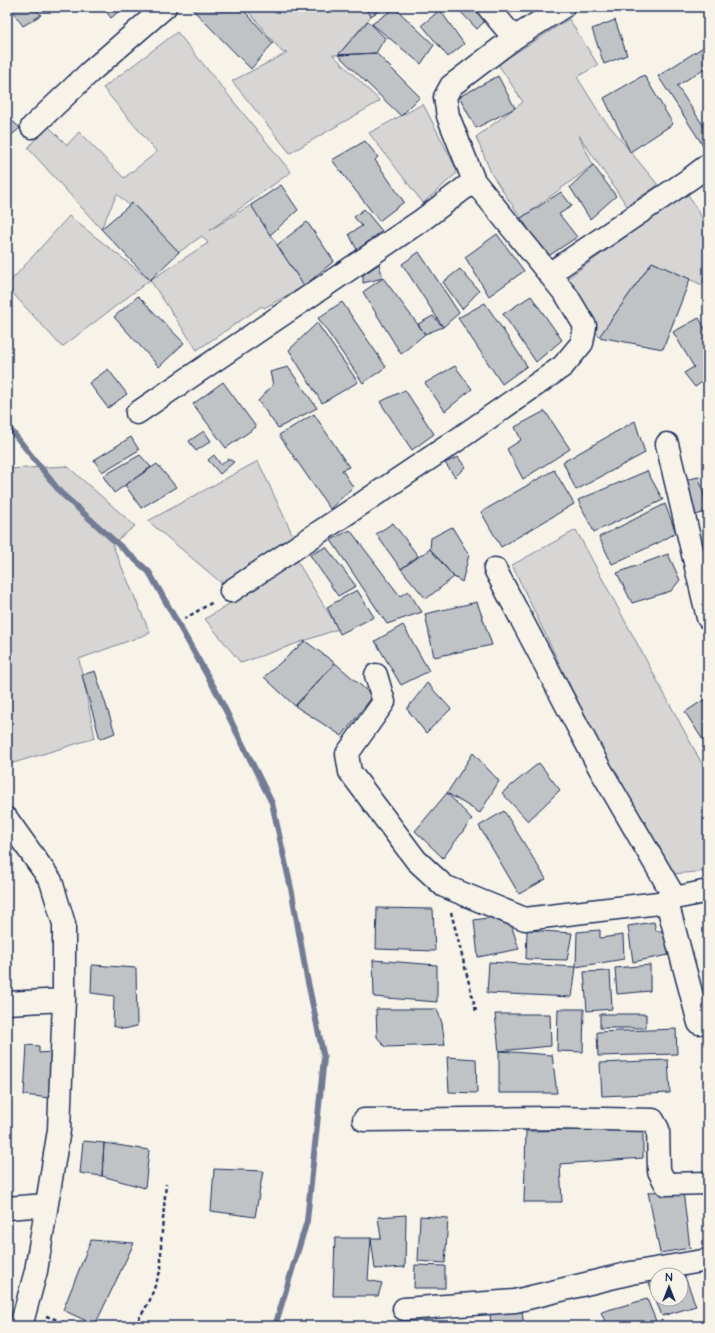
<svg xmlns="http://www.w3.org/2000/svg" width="715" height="1333" viewBox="0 0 715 1333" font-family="'Architects Daughter',sans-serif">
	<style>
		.green { fill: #d7d6d4; stroke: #798299 }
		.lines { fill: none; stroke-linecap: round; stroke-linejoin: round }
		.stream { stroke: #727c95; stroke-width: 6 }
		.building { fill: #c0c3c5; stroke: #1b2f5e }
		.minor-casing { stroke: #1b2f5e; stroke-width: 25 }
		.path { stroke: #1b2f5e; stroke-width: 2.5; stroke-dasharray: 4 3; stroke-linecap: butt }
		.minor { stroke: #f7f3e8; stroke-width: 22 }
	</style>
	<rect width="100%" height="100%" fill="#f7f3e8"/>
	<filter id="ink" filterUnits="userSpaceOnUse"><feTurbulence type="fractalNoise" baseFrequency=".025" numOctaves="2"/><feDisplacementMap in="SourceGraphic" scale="8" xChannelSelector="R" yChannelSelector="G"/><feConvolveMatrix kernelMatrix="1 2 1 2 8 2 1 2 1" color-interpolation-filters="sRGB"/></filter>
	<g filter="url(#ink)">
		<path class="green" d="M245,7h120l6,9 -33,39h-5l47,46 -90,52 -58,-72 55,-28 -5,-1z
			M569,19l29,46 -21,12 25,40 56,68 -31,21 -49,-72 15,31 -72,53 -29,-43 -16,-38 47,-35 -25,-38z
			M177,32l114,140 -81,58 41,-25 53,81 -40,22 -2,-2 -65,44 -47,-70 -88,67 -55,-60v-2l62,-69 81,64 58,-37 -6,-7 -23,16 -62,-58 -16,35 -73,-81 19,-23 20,20 12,-13 45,46 33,-26 -54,-64z
			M423,104l35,68 -35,31 -54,-70z
			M687,193l21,35v42l-6,15 -50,-23 -53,75 -33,-58z
			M258,461l35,75 -62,55 -83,-70z
			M67,466l68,60 -23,18 38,89 -71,26 16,79 -88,27v-296z
			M576,530l132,245v96l-47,4 -149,-310z
			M297,561l41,68 -97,34 -36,-44z"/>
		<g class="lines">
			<path class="stream" d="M7,425l54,68 88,79 67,119 56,112 20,90 14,80 18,85 -17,163 -32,105"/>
		</g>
		<path class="building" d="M11,7h23l7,8 -18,11 -13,-18z
			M103,7h21l-13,11z
			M190,7h51l32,36 -22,26z
			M365,7h20l-14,9z
			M456,7h26l9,8 -14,14z
			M395,8l39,37 -13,19 -49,-40z
			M440,10l24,34 -16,13 -26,-32z
			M615,20l12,35 -23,9 -12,-35z
			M368,21l17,17 -9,15 -38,2z
			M708,44v22l-31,20 28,42 3,-2v18l-4,3 -46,-71z
			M376,53l44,44 -19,19 -63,-61z
			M644,75l29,49 -43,28 -26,-54z
			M498,76l17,32 -39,20 -17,-31z
			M7,116l13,12 -13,11z
			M365,141l13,16 -3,3 29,42 -25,19 -47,-61z
			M593,165l23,31 -26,23 -20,-32z
			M281,185l17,25 -28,25 -19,-30z
			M561,192l11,14 -13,8 18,23 -30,20 -26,-39z
			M132,203l47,49 -29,28 -49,-51z
			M364,209l18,22 -25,19 -8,-16 13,-8 -8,-9z
			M307,222l27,39 -30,25 -27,-41z
			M497,234l27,37 -35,25 -24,-39z
			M419,252l40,61 -16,14 -41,-63z
			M652,262l38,17 -27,70 -64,-12z
			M379,264l4,14 -20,5v-8z
			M460,269l19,22 -17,18 -19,-27z
			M383,278l42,56 -24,20 -38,-62z
			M138,296l46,47 -25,24 -45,-50z
			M531,296l31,44 -26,22 -33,-48z
			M342,302l44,65 -23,16 -45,-65z
			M485,303l42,63 -25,18 -44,-66z
			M433,316l10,11 -18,7 -7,-10z
			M699,318l9,16v44l-13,9 -11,-14 10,-6 -21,-35z
			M317,323l41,59 -36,21 -33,-53z
			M455,366l17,23 -27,22 -20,-28z
			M288,367l29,41 -39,20 -20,-27 15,-16 -3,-13z
			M108,369l19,25 -19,14 -19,-25z
			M223,382l33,45 -30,21 -33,-44z
			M405,390l29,44 -22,16 -32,-48z
			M545,411l25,38 -47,30 -16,-30 14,-9 -6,-13z
			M314,414l35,53 -7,3 11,17 -23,22 -51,-74z
			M635,421l10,32 -69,37 -13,-28z
			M204,431l7,10 -15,10 -7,-10z
			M131,437l8,13 -37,22 -8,-12z
			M140,455l11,12 -37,26 -11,-17z
			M214,455l7,10 7,-6 6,3 -14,12 -12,-14z
			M458,457l7,10 -10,10 -10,-14z
			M157,464l19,23 -35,21 -16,-23z
			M554,470l20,34 -73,43 -20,-35z
			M647,471l16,29 -69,32 -16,-32z
			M699,477l9,34 -12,4 -12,-35z
			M665,504l11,29 -18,10 -46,21 -13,-27z
			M393,523l25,33 -17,13 -25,-35z
			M452,527l17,28 -7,27 -8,-5 -24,-28 1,-11z
			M350,530l50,66 8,-5 14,21 -35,12 -56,-84z
			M326,547l30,39 -18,10 -28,-41z
			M430,549l24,28 -28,22 -25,-30z
			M668,554l12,26 -9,11 -39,12 -15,-30z
			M357,590l17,27 -34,17 -13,-27z
			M477,602l15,43 -58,12 -9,-43z
			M403,625l26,46 -28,14 -26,-44z
			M305,641l30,22 -40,43 -31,-29z
			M335,663l38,33 -31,40 -47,-30z
			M95,671l20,62 -15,6 -18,-64z
			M427,683l24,26 -25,24 -19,-24z
			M708,697v51l-23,-36z
			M473,753l26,28 -19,32 -33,-20z
			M539,763l21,27 -32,31 -26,-28z
			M447,793l25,26 -29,39 -28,-27z
			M504,811l42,68 -27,15 -40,-68z
			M377,908l56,1 2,42 -59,-2z
			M508,915l11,34 -41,8 -4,-37z
			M654,922l2,9h13l5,23 -41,8 -5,-36z
			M527,930l45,3 -5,27 -41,-1z
			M600,930v8l23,-3 1,24 -48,8 1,-35z
			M373,960l64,5v37l-63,-5z
			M489,962l87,5 -4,30 -85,-4z
			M92,965l44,3 1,58 -13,3 -11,-3 1,-30 -23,-3z
			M650,965v26l-33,3 -2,-26z
			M610,971l2,38 -25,2 -3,-39z
			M376,1009h61l5,14 3,22 -60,2 -8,-10z
			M558,1009h26l-1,43 -26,-1z
			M495,1014h55l1,32 -52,5z
			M600,1014h46v14h-46z
			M676,1029l1,25 -79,2 -1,-24z
			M27,1045l12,1v7l12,-1 -1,46 -26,-3z
			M499,1051l53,4 5,38h-58z
			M447,1057l29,2 1,34 -28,-1z
			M668,1060l2,33 -68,3 -2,-33z
			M643,1129v29l-83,6 2,38h-38l2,-71z
			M83,1141l21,2 -2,33 -22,-3z
			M104,1143l45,7 -4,38 -43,-12z
			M214,1169l49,2 -8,46 -44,-6z
			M683,1191l7,57 -30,5 -12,-61z
			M708,1208v22l-4,-21z
			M406,1215l-1,52 -30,2 -4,-31h10l-3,-21z
			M420,1216l28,2 -3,45 -27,-2z
			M335,1238h36l-3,42 14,3 -4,13h-45z
			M91,1240l43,3 -39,82 -32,-15z
			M415,1265l30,1v22h-31z
			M682,1269l14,37 -34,10 -13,-33 8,-3v19h24z
			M647,1299l11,27h-51l-6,-14z
			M522,1311l2,15h-33l-1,-12z"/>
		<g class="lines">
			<g class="minor-casing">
				<path id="minor" d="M488,7l26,31
					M32,127l58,-55 75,-65
					M549,274l142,-96 17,-13
					M137,413l285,-193 52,-39
					M667,444l41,174
					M495,569l104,198 76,131
					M231,591l226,-151 106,-74 19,-23 3,-17 -18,-30 -93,-115 -26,-65 -3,-19 6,-11 63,-48 49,-31
					M376,675l8,27 -37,52 3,18 66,88 28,26 81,33 142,-17 8,-4 33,-7
					M7,819l44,62 13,43v76l-5,130 -23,141 -15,55
					M667,902l32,121
					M7,1003l57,-3
					M364,1120l187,-2 102,2 5,9 1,42 7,13 42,-1
					M7,1208l39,-3
					M404,1309l111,-8 116,-28 77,-13"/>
			</g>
			<path class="path" d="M184,619l29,-17
				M451,912l25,99
				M46,1316l29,10
				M135,1326l15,-26 11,-31v-26l5,-59"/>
			<use href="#minor" class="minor"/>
		</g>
	</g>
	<rect width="715" height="1333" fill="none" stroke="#f7f3e8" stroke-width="24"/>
	<rect x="12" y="12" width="691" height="1309" fill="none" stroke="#1b2f5e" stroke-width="1.5" filter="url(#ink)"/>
	<g transform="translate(669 1287)"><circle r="19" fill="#f7f3e8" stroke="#9fa5b1"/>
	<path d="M0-3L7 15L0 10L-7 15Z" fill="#1b2f5e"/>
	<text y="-6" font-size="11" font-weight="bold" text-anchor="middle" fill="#1b2f5e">N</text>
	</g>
</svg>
